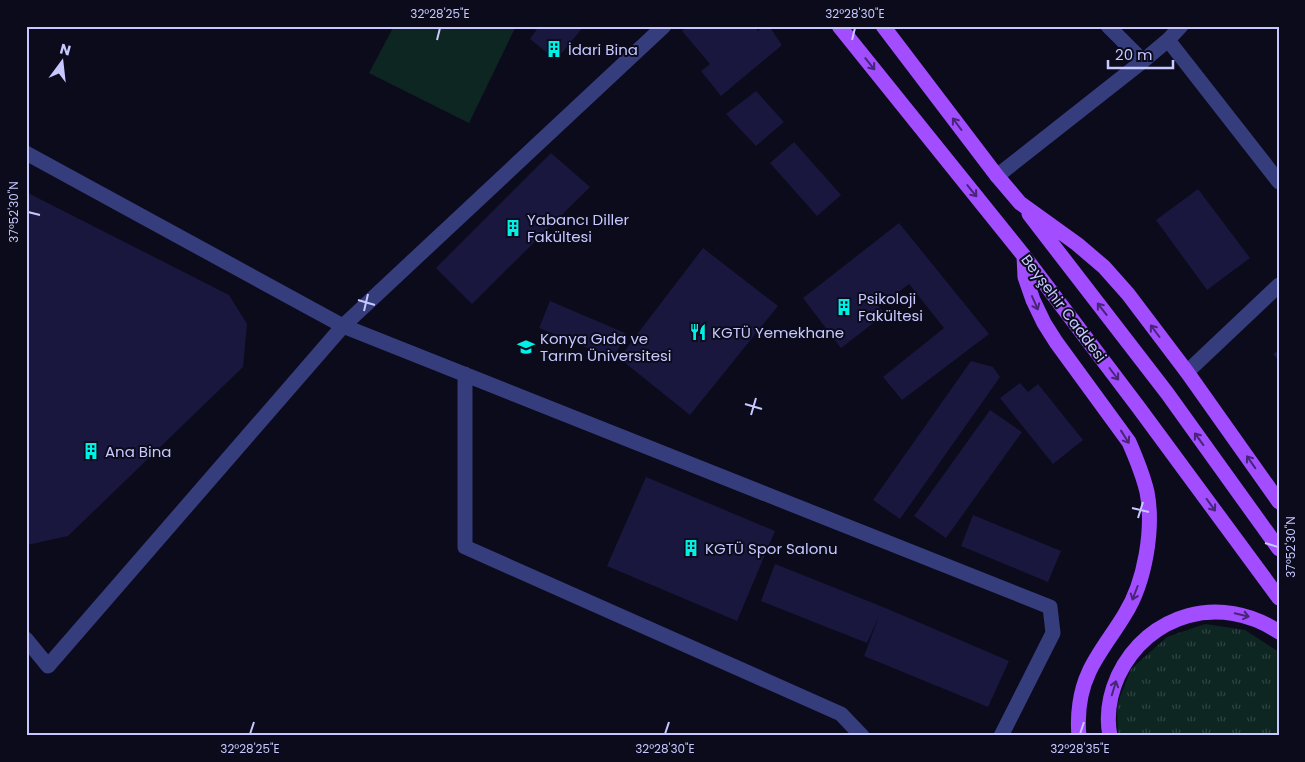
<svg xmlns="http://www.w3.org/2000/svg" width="1305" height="762" viewBox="0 0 1305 762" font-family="Poppins,sans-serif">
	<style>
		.grass { fill: url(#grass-tufts) }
		.pitch { fill: #0e2621 }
		.building { fill: #19173d }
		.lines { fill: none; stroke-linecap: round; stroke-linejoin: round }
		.minor { stroke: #353d7c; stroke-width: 15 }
		.major { stroke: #a24dff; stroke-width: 15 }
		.oneway { stroke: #472577 }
		.ticks { fill: none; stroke: #c6c8ff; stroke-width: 2 }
		.labels { text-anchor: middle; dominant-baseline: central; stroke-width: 4; stroke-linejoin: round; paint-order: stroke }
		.poi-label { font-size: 15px; fill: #c6c8ff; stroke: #0b0b1c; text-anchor: start }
		.street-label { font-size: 15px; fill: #c6c8ff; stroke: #0b0b1c }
		.neatline { fill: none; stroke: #c6c8ff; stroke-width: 2 }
		.ticks-label { font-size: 12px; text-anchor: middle; fill: #c6c8ff }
	</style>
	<defs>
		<pattern id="grass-tufts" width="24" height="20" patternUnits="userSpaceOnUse" patternTransform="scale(1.25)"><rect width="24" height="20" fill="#0e2621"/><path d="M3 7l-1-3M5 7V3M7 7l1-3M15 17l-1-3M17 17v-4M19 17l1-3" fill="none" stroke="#304442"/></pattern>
	</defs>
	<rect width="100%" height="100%" fill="#0b0b1c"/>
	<path class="grass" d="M1205,624l40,6 34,22v84h-161l-1,-31 14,-36 36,-32z"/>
	<path class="pitch" d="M394,26h122l-47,97 -100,-50z"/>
	<path class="building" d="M539,26h45l-28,34 -26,-21z
		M688,26h66l4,5 6,-5h5l13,19 -61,51 -20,-25 9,-7 -28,-33z
		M756,91l28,31 -28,24 -30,-32z
		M794,142l47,53 -24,21 -47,-53z
		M551,153l39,34 -118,117 -36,-36z
		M1198,189l52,69 -43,32 -51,-70z
		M26,192l203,103 18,29 -4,43 -175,169 -41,9 -1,-1z
		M899,223l90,111 -87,66 -19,-23 61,-49 -35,-44 -20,15 -6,-7 -10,7 12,15 -44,34 -38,-50z
		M703,248l75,58 -88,109 -71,-57z
		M550,301l75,32 -11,26 -75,-31z
		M1279,350v11l-6,-7z
		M971,361l22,6 7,10 -100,142 -27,-19z
		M1020,383l8,9 10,-8 45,56 -30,24 -53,-66z
		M990,410l32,22 -76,106 -32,-22z
		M646,477l129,54 -38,90 -130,-55z
		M973,515l88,36 -13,31 -87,-36z
		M775,564l108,43 126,54 -21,46 -124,-51 15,-40 -12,27 -106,-42z"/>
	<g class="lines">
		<path class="minor" d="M1108,26l35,35
			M1168,40l111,142
			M26,153l317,173 707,281 3,26 -52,103
			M997,176l146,-115 25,-21 13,-14
			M1187,372l92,-87
			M465,374v173l376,167 21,22
			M26,639l22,27 295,-340 321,-300"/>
		<path class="major" d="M839,26l185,230 115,152 140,190
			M883,26l114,150 23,27 57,41 27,23 24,27 59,78 92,130
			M1029,214l138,179 112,156
			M1024,256l1,21 8,23 11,23 12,19 73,100c7,16 14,33 18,50 7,37 -2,90 -22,122 -11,19 -27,38 -36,58 -9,19 -12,43 -10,64
			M1110,736c-4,-20 0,-42 8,-60 30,-63 103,-83 161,-44"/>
	</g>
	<defs><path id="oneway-shaft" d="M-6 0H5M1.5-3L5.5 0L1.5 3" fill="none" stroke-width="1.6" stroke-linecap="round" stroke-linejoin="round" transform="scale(1.25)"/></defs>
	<g class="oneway">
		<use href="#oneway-shaft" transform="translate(870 64) rotate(51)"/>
		<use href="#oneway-shaft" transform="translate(957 124) rotate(-127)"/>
		<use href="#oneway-shaft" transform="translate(972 191) rotate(51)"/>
		<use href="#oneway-shaft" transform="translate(1035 303) rotate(66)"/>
		<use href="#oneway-shaft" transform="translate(1102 309) rotate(-128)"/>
		<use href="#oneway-shaft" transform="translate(1155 331) rotate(-127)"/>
		<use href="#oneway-shaft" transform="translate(1114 374) rotate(53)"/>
		<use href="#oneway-shaft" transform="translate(1125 437) rotate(58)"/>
		<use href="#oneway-shaft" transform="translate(1199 439) rotate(-126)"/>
		<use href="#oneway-shaft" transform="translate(1251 462) rotate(-125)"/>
		<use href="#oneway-shaft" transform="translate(1211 505) rotate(54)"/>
		<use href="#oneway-shaft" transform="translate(1135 593) rotate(111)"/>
		<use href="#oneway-shaft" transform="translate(1242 615) rotate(13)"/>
		<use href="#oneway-shaft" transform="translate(1114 688) rotate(-73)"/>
	</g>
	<path class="ticks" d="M437,40l3,-12M852,40l3,-12M28,212l12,3M358,300l17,5M364,311l4,-17M745,404l17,5M751,415l5,-17M1132,508l17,4M1138,518l5,-16M1265,543l13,4M250,734l4,-12M665,734l4,-12M1080,734l4,-12"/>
	<defs>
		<g id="building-bare" transform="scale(1.35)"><path d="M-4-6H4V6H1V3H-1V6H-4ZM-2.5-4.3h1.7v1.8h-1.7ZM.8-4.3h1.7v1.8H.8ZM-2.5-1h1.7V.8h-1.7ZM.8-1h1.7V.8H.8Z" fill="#00f1e5" stroke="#0b0b1c" stroke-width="2.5" paint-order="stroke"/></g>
		<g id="restaurant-bare" transform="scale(1.35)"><path d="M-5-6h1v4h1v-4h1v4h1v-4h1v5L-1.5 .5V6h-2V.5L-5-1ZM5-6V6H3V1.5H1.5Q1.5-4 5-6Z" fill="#00f1e5" stroke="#0b0b1c" stroke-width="2.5" paint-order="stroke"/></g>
		<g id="university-bare" transform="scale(1.35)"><path d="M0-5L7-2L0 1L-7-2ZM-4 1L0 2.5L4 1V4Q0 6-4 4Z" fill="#00f1e5" stroke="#0b0b1c" stroke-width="2.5" paint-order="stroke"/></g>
	</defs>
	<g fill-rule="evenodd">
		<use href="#building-bare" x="554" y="49"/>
		<use href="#building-bare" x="513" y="228"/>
		<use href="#building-bare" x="844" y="307"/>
		<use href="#restaurant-bare" x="698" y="332"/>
		<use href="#university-bare" x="526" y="347"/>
		<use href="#building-bare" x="91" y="451"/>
		<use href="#building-bare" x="691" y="548"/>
	</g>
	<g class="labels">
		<g class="poi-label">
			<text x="568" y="49">İdari Bina</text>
			<text x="527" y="219">Yabancı Diller<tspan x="527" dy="17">Fakültesi</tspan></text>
			<text x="858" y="298">Psikoloji<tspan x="858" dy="17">Fakültesi</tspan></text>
			<text x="712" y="332">KGTÜ Yemekhane</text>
			<text x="540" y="338">Konya Gıda ve<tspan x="540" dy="17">Tarım Üniversitesi</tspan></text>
			<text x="105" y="451">Ana Bina</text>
			<text x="705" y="548">KGTÜ Spor Salonu</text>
		</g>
		<g class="street-label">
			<text transform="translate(1064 308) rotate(53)">Beyşehir Caddesi</text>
		</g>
	</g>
	<rect width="1305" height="762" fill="none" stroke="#0b0b1c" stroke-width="55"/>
	<g transform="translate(62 62) rotate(15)" stroke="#0b0b1c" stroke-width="4" paint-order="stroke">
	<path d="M0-4L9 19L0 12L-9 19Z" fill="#c6c8ff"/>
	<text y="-8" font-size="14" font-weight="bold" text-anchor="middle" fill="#c6c8ff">N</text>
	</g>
	<path d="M1108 60v8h65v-8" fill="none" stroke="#c6c8ff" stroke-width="2.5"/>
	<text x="1115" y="60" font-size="15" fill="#c6c8ff" stroke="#0b0b1c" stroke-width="4" paint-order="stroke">20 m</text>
	<rect x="28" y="28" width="1250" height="706" class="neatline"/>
	<g class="ticks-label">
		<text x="440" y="18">32°28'25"E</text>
		<text x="855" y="18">32°28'30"E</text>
		<text transform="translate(14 212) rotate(-90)" y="4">37°52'30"N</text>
		<text transform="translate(1291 547) rotate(-90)" y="4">37°52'30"N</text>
		<text x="250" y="753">32°28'25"E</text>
		<text x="665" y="753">32°28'30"E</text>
		<text x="1080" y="753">32°28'35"E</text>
	</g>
</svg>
